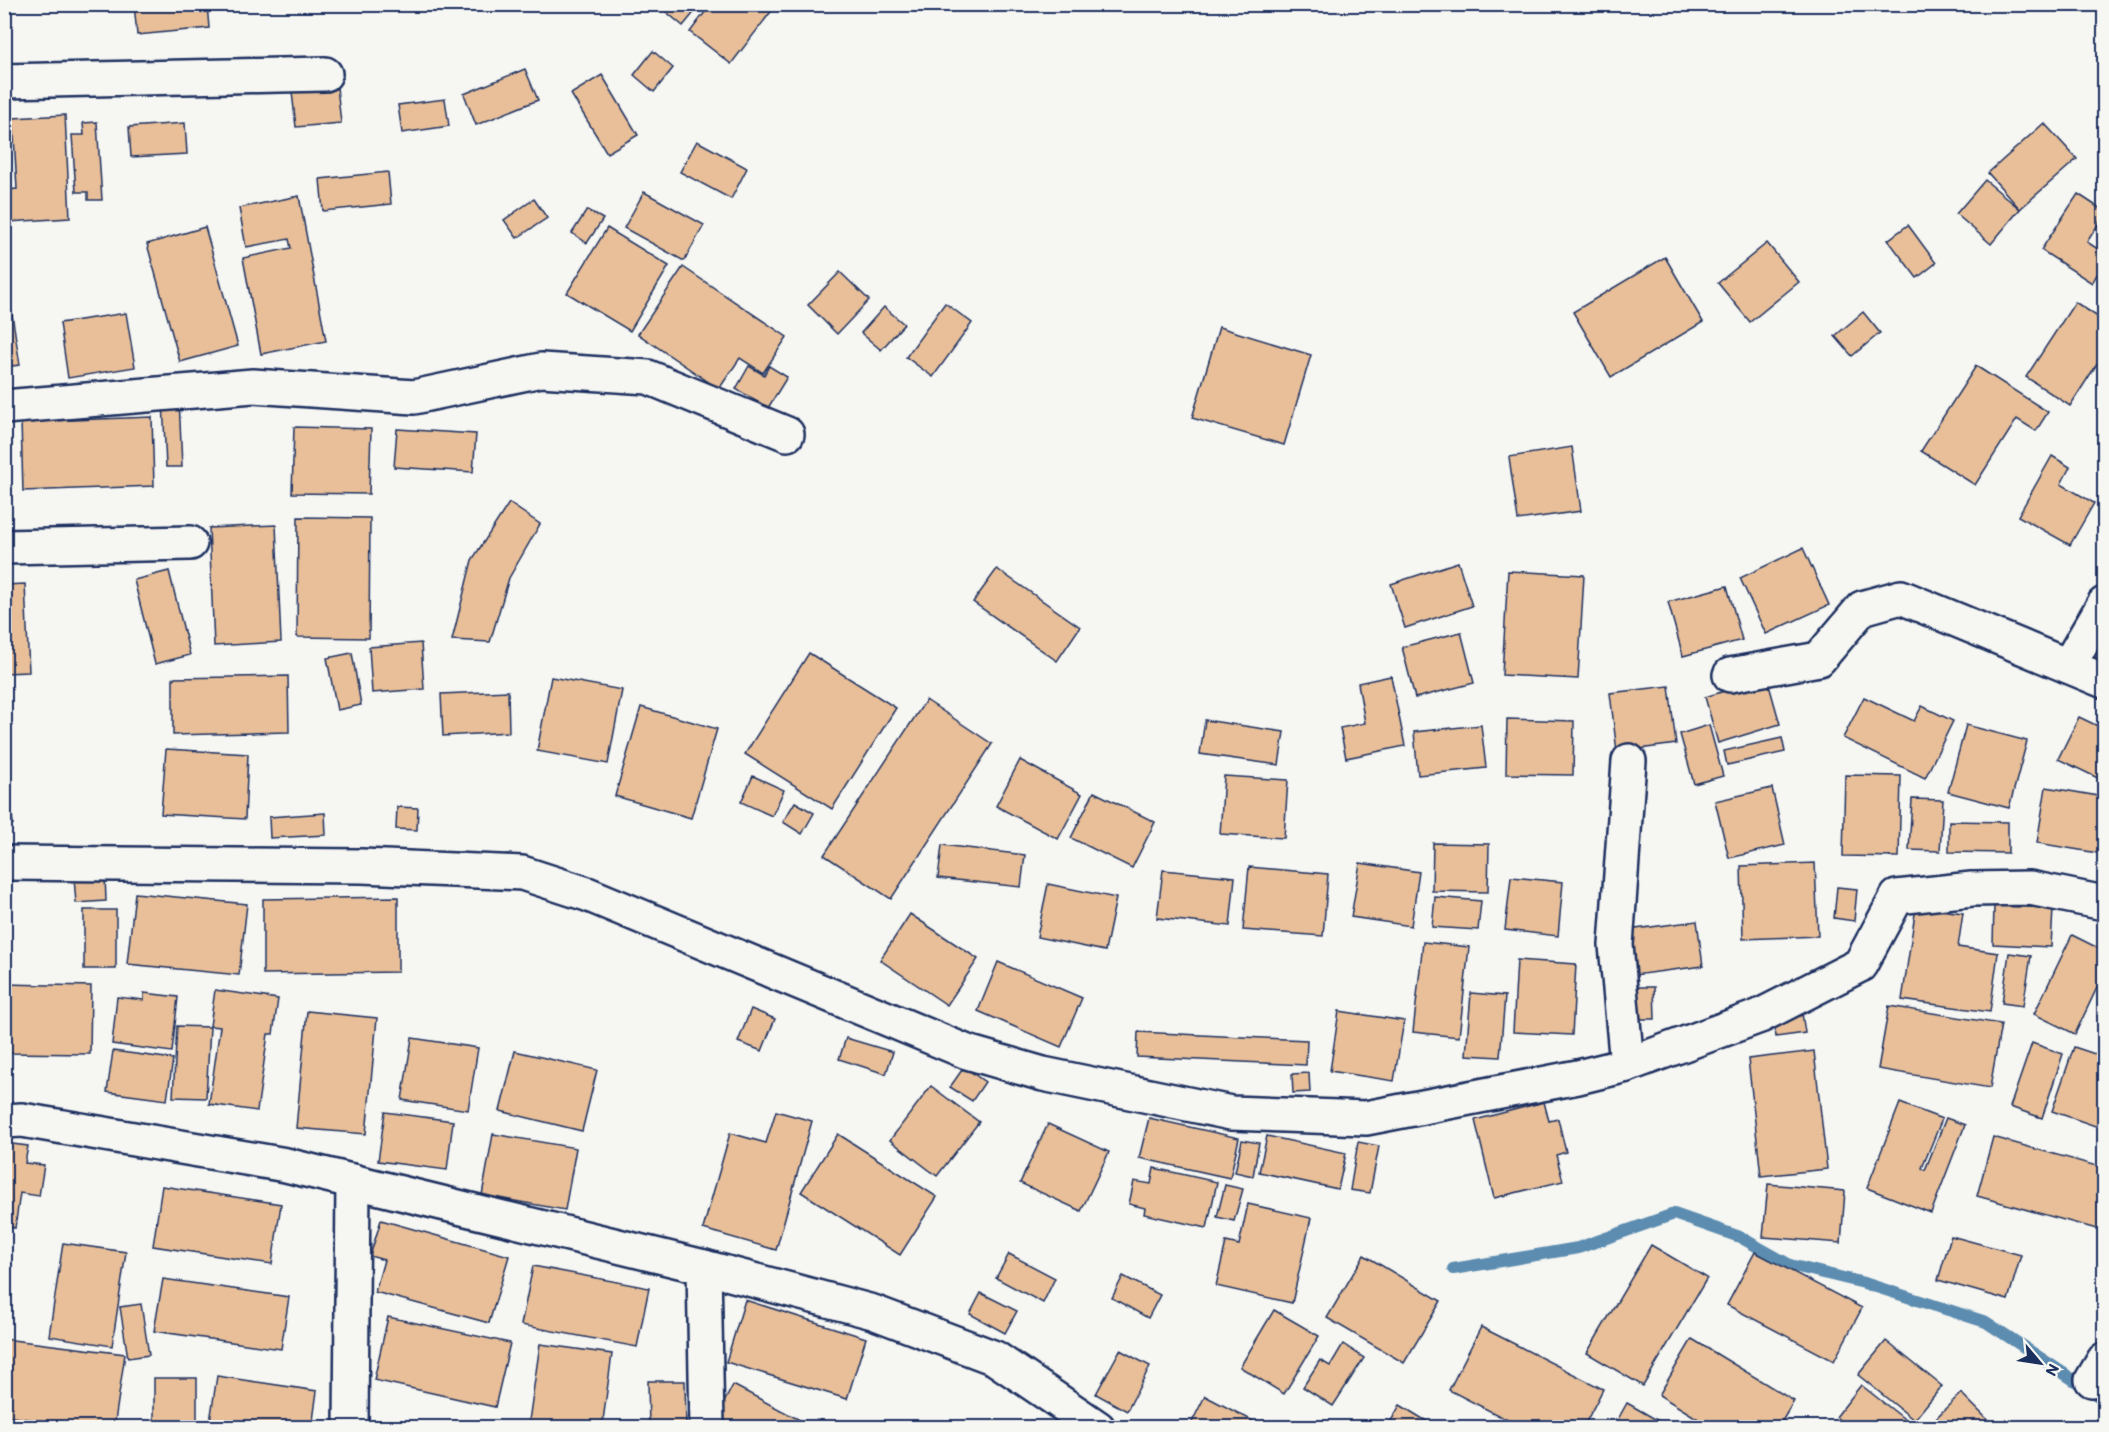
<svg xmlns="http://www.w3.org/2000/svg" width="2109" height="1432" viewBox="0 0 2109 1432" font-family="Itim,sans-serif">
	<style>
		.lines { fill: none; stroke-linecap: round; stroke-linejoin: round }
		.stream { stroke: #5b8cb0; stroke-width: 12 }
		.building { fill: #e8bf98; stroke: #1b2f5e; stroke-width: 1.5 }
		.minor-casing { stroke: #1b2f5e; stroke-width: 38 }
		.minor { stroke: #f6f6f2; stroke-width: 33 }
	</style>
	<rect width="100%" height="100%" fill="#f6f6f2"/>
	<filter id="ink" filterUnits="userSpaceOnUse"><feTurbulence type="fractalNoise" baseFrequency=".0167" numOctaves="2"/><feDisplacementMap in="SourceGraphic" scale="12" xChannelSelector="R" yChannelSelector="G"/><feConvolveMatrix kernelMatrix="1 2 1 2 8 2 1 2 1" color-interpolation-filters="sRGB"/></filter>
	<g filter="url(#ink)">
		<g class="lines">
			<path class="stream" d="M1453,1269l125,-21 96,-34 66,23 50,28 74,18 122,39 118,78"/>
		</g>
		<g class="building">
			<path d="M134,4h73l2,24 -72,7z"/>
			<path d="M668,4h33l-18,22 -19,-16z"/>
			<path d="M711,4h56l6,5 -42,55 -41,-32z"/>
			<path d="M653,51l20,17 -19,24 -20,-17z"/>
			<path d="M525,69l13,31 -62,25 -12,-31z"/>
			<path d="M602,75l36,60 -31,18 -36,-59z"/>
			<path d="M337,87l4,36 -45,4 -4,-35z"/>
			<path d="M445,99l4,27 -47,7 -4,-28z"/>
			<path d="M65,115l5,103 -62,4 -2,-32 11,-1 -4,-71z"/>
			<path d="M97,122l5,78h-14v-8h-12l-4,-57h12l-1,-12z"/>
			<path d="M185,123l2,31 -56,3 -2,-30z"/>
			<path d="M2044,123l33,36 -57,50 -32,-36z"/>
			<path d="M697,141l50,27 -16,31 -51,-27z"/>
			<path d="M388,172l3,32 -68,7 -3,-32z"/>
			<path d="M1985,180l35,29 -29,35 -35,-30z"/>
			<path d="M644,192l60,33 -20,36 -60,-33z"/>
			<path d="M2078,194l26,17v4l-17,27 17,11v10l-12,20 -51,-33z"/>
			<path d="M299,196l27,145 -65,13 -18,-96 48,-10 -2,-9 -43,8 -7,-39z"/>
			<path d="M534,199l13,19 -30,20 -13,-18z"/>
			<path d="M587,210l16,9 -16,24 -15,-10z"/>
			<path d="M1908,225l28,38 -19,15 -29,-38z"/>
			<path d="M205,227l33,119 -58,16 -33,-118z"/>
			<path d="M607,228l62,38 -39,65 -63,-38z"/>
			<path d="M1767,243l32,39 -49,40 -32,-39z"/>
			<path d="M1665,257l38,65 -92,55 -38,-65z"/>
			<path d="M4,263l16,102 -16,2z"/>
			<path d="M683,267l104,70 -24,36 -23,-15 -21,31 -81,-55z"/>
			<path d="M840,272l29,28 -32,34 -29,-29z"/>
			<path d="M2075,302l29,19v32l-34,53 -44,-29z"/>
			<path d="M945,303l27,20 -39,54 -27,-20z"/>
			<path d="M884,307l20,17 -23,26 -20,-17z"/>
			<path d="M1863,312l17,21 -28,23 -17,-20z"/>
			<path d="M126,313l9,54 -67,11 -8,-55z"/>
			<path d="M1219,327l92,28 -27,90 -92,-27z"/>
			<path d="M749,366l15,9 5,-9 18,11 -19,31 -32,-19z"/>
			<path d="M1976,366l72,46 -12,19 -19,-12 -42,66 -54,-34z"/>
			<path d="M179,399l3,68h-16l-3,-67z"/>
			<path d="M152,417l2,69 -131,5 -2,-69z"/>
			<path d="M294,427l77,2 -2,65 -77,-1z"/>
			<path d="M397,429l79,5 -3,38 -79,-5z"/>
			<path d="M1572,447l9,64 -63,9 -9,-63z"/>
			<path d="M2052,456l18,11 -9,17 33,19 -24,42 -52,-29z"/>
			<path d="M509,503l31,21 -31,54 -19,64 -38,-2 20,-80z"/>
			<path d="M298,517l72,1 -1,120 -72,-1z"/>
			<path d="M276,525l5,117 -67,4 -5,-118z"/>
			<path d="M1803,548l26,57 -63,29 -26,-56z"/>
			<path d="M1458,562l14,44 -67,22 -14,-44z"/>
			<path d="M997,569l83,58 -23,34 -84,-59z"/>
			<path d="M169,571l21,84 -35,9 -21,-84z"/>
			<path d="M1508,571l76,4 -6,104 -76,-4z"/>
			<path d="M25,584l4,88 -25,1v-88z"/>
			<path d="M1727,586l15,54 -59,16 -15,-54z"/>
			<path d="M1461,632l13,51 -59,15 -13,-51z"/>
			<path d="M2104,641v24l-10,-7z"/>
			<path d="M421,643l3,46 -52,4 -3,-46z"/>
			<path d="M352,653l9,52 -24,5 -10,-52z"/>
			<path d="M809,653l87,55 -64,101 -87,-55z"/>
			<path d="M288,676l1,56 -116,3v-57z"/>
			<path d="M1391,676l14,70 -59,12 -6,-30 25,-5 -7,-40z"/>
			<path d="M551,677l71,13 -14,74 -71,-13z"/>
			<path d="M1767,678l13,46 -62,19 -13,-46z"/>
			<path d="M1669,686l7,58 -59,8 -7,-59z"/>
			<path d="M508,691l1,41 -66,4 -2,-42z"/>
			<path d="M1864,697l50,24 8,-15 31,15 -28,57 -82,-40z"/>
			<path d="M926,700l66,44 -101,155 -67,-44z"/>
			<path d="M641,707l76,22 -26,89 -76,-22z"/>
			<path d="M2079,717l25,12v52l-46,-22z"/>
			<path d="M1507,719l67,2 -1,54 -67,-1z"/>
			<path d="M1205,720l79,12 -5,33 -79,-11z"/>
			<path d="M1481,725l5,43 -68,7 -4,-43z"/>
			<path d="M1709,725l14,51 -29,8 -14,-50z"/>
			<path d="M1966,725l61,16 -18,67 -61,-16z"/>
			<path d="M1782,738l3,14 -58,13 -3,-14z"/>
			<path d="M4,742l9,82 -9,1z"/>
			<path d="M166,749l82,5 -3,65 -84,-5z"/>
			<path d="M1020,760l62,34 -24,45 -62,-33z"/>
			<path d="M1845,775l56,1 -2,81 -56,-1z"/>
			<path d="M753,776l31,14 -12,26 -31,-14z"/>
			<path d="M1224,776l64,4 -4,58 -64,-4z"/>
			<path d="M2046,787l58,10v57l-67,-11z"/>
			<path d="M1772,788l13,57 -56,13 -14,-57z"/>
			<path d="M1094,792l61,30 -23,46 -61,-30z"/>
			<path d="M1912,799l31,1 -3,51 -31,-1z"/>
			<path d="M795,802l19,11 -12,21 -19,-12z"/>
			<path d="M397,807l21,1 -1,22 -21,-1z"/>
			<path d="M325,813l1,22 -56,3 -1,-21z"/>
			<path d="M1949,821l59,1v31l-59,-1z"/>
			<path d="M1433,843l56,1 -1,48 -56,-1z"/>
			<path d="M942,845l83,10 -4,32 -83,-9z"/>
			<path d="M1360,863l59,9 -8,54 -60,-9z"/>
			<path d="M1815,863l3,73 -75,3 -2,-73z"/>
			<path d="M1249,867l79,7 -5,62 -80,-6z"/>
			<path d="M1163,870l72,7 -5,49 -73,-8z"/>
			<path d="M105,875l1,26 -30,2 -2,-25z"/>
			<path d="M1511,877l52,5 -5,54 -53,-6z"/>
			<path d="M1048,884l68,14 -11,53 -68,-14z"/>
			<path d="M1837,887l20,2 -3,32 -20,-3z"/>
			<path d="M135,893l112,11 -8,71 -112,-11z"/>
			<path d="M398,897v75l-135,2v-75z"/>
			<path d="M1435,897l46,4 -3,29 -46,-3z"/>
			<path d="M1994,906l59,2 -2,39 -58,-3z"/>
			<path d="M1916,907l47,6 -5,34 40,6 -8,59 -88,-12z"/>
			<rect x="84" y="910" width="32" height="59"/>
			<path d="M910,914l68,45 -31,46 -67,-45z"/>
			<path d="M1697,921l6,45 -69,9 -6,-45z"/>
			<path d="M2072,935l32,16v22l-29,61 -41,-20z"/>
			<path d="M1423,942l46,5 -10,90 -46,-5z"/>
			<path d="M2009,953l22,3 -8,50 -21,-3z"/>
			<path d="M1517,960l59,4 -4,71 -59,-3z"/>
			<path d="M998,962l84,36 -21,49 -83,-36z"/>
			<path d="M4,984l87,2 -1,68 -86,-1z"/>
			<path d="M1631,987h23l1,32h-24z"/>
			<path d="M215,990l63,9 -5,35h-5l-11,77 -48,-7 11,-77 -10,-1z"/>
			<path d="M144,993l34,4 -6,55 -60,-8 5,-47 27,3z"/>
			<path d="M1471,993l34,3 -5,61 -34,-2z"/>
			<path d="M1889,1006l112,18 -11,64 -112,-19z"/>
			<path d="M751,1009l24,10 -13,32 -24,-9z"/>
			<path d="M307,1011l70,7 -11,116 -70,-6z"/>
			<path d="M1339,1011l65,10 -10,60 -64,-10z"/>
			<path d="M1802,1013l3,20 -29,4 -3,-21z"/>
			<path d="M177,1026l33,1 -4,71 -33,-1z"/>
			<path d="M1138,1032l169,8 -1,25 -169,-8z"/>
			<path d="M412,1038l66,10 -10,62 -66,-10z"/>
			<path d="M846,1038l47,14 -7,22 -47,-15z"/>
			<path d="M2032,1043l31,11 -21,64 -32,-11z"/>
			<path d="M2074,1047l30,10v72l-52,-18z"/>
			<path d="M113,1051l60,8 -6,41 -60,-8z"/>
			<path d="M515,1051l82,19 -15,61 -82,-20z"/>
			<path d="M1814,1051l13,118 -66,7 -13,-117z"/>
			<path d="M964,1067l21,15 -13,19 -22,-14z"/>
			<path d="M1309,1073l1,19 -17,1 -1,-19z"/>
			<path d="M931,1086l48,36 -42,54 -47,-36z"/>
			<path d="M1544,1102l5,19 9,-2 8,33 -10,3 7,26 -69,17 -19,-78z"/>
			<path d="M1900,1103l42,16 -20,49 3,2 21,-52 19,7 -34,88 -64,-25z"/>
			<path d="M776,1111l36,10 -36,129 -73,-21 27,-96 36,10z"/>
			<path d="M385,1112l68,9 -6,49 -69,-9z"/>
			<path d="M1149,1118l90,20 -9,40 -91,-20z"/>
			<path d="M1048,1124l61,28 -28,59 -61,-28z"/>
			<path d="M493,1134l83,14 -11,62 -83,-15z"/>
			<path d="M838,1134l99,63 -37,58 -99,-63z"/>
			<path d="M1267,1136l79,17 -8,36 -79,-17z"/>
			<path d="M1993,1137l111,31v63l-127,-35z"/>
			<path d="M1242,1140l17,3 -6,33 -18,-4z"/>
			<path d="M1358,1142l21,4 -9,47 -20,-3z"/>
			<path d="M4,1143l24,3 -3,17 19,2 -5,31 -19,-3 -5,35 -11,-2z"/>
			<path d="M1154,1168l63,14 -10,46 -63,-14 1,-6 -16,-4 5,-23 17,3z"/>
			<path d="M1768,1184l77,7 -4,52 -78,-6z"/>
			<path d="M1225,1185l18,4 -9,32 -17,-4z"/>
			<path d="M162,1186l119,18 -9,60 -119,-18z"/>
			<path d="M1248,1204l63,14 -19,85 -76,-17 10,-44 13,3z"/>
			<path d="M381,1220l128,36 -20,67 -114,-31 9,-32 -14,-4z"/>
			<path d="M1951,1236l70,19 -13,45 -70,-20z"/>
			<path d="M63,1243l63,9 -14,94 -63,-10z"/>
			<path d="M1651,1245l56,33 -64,108 -56,-33z"/>
			<path d="M1755,1252l107,56 -28,53 -107,-56z"/>
			<path d="M1009,1254l46,24 -12,25 -47,-25z"/>
			<path d="M1364,1255l77,46 -37,62 -77,-45z"/>
			<path d="M533,1266l116,22 -12,59 -116,-22z"/>
			<path d="M1123,1276l37,19 -12,23 -36,-20z"/>
			<path d="M163,1279l126,18 -8,52 -127,-18z"/>
			<path d="M981,1293l36,18 -12,22 -35,-19z"/>
			<path d="M745,1300l121,38 -19,61 -121,-37z"/>
			<path d="M141,1304l8,51 -21,3 -8,-51z"/>
			<path d="M1274,1310l45,26 -35,58 -44,-27z"/>
			<path d="M388,1317l122,26 -15,64 -121,-27z"/>
			<path d="M1481,1327l122,62 -20,39h-60l-74,-38z"/>
			<path d="M4,1339l121,15 -11,74h-17l-93,-12z"/>
			<path d="M1692,1339l102,62 -16,27h-65l-54,-33z"/>
			<path d="M1886,1341l56,45 -28,34 -56,-45z"/>
			<path d="M540,1344l72,10 -10,74h-74z"/>
			<path d="M1343,1344l21,14 -31,48 -30,-19 17,-27 10,6z"/>
			<path d="M1120,1350l30,16 -23,45 -31,-17z"/>
			<path d="M217,1376l100,15 -5,37h-103z"/>
			<rect x="154" y="1378" width="43" height="50"/>
			<path d="M648,1381h37l1,47h-37z"/>
			<path d="M733,1385l82,43h-104z"/>
			<path d="M1861,1385l51,40 -3,3h-60l-13,-11z"/>
			<path d="M1961,1393l35,35h-66l-2,-2z"/>
			<path d="M1205,1396l54,28 -2,4h-68z"/>
			<path d="M1627,1403l44,25h-58z"/>
			<path d="M1400,1405l38,23h-51z"/>
		</g>
		<g class="lines">
			<defs>
				<g id="minor">
					<path d="M4,81l321,-7"/>
					<path d="M4,407l249,-21 161,11 127,-27 107,7 139,57"/>
					<path d="M4,547l186,-4"/>
					<path d="M2068,666l36,-62"/>
					<path d="M1730,675l89,-16 43,-51 39,-11 203,84"/>
					<path d="M4,863l358,3 160,7 65,21 380,158 76,22 188,39 135,5 212,-41 49,-12 133,-49 100,-51 37,-68 75,-8 58,-1 74,15"/>
					<path d="M1627,1065l-11,-120 13,-184"/>
					<path d="M4,1121l18,-1 264,45 418,102 169,45 122,46 103,70"/>
					<path d="M704,1267l3,161"/>
					<path d="M2092,1380l12,-20"/>
					<path d="M351,1428l2,-247"/>
				</g>
			</defs>
			<use href="#minor" class="minor-casing"/>
			<use href="#minor" class="minor"/>
		</g>
	</g>
	<rect width="2109" height="1432" fill="none" stroke="#f6f6f2" stroke-width="24"/>
	<rect x="12" y="12" width="2085" height="1408" fill="none" stroke="#1b2f5e" stroke-width="2" filter="url(#ink)"/>
	<g transform="translate(2040 1363) rotate(119)" stroke="#f6f6f2" stroke-width="4.5" paint-order="stroke">
	<path d="M0-4.5L10 22L0 15L-10 22Z" fill="#1b2f5e"/>
	<text y="-9" font-size="16" font-weight="bold" text-anchor="middle" fill="#1b2f5e">N</text>
	</g>
</svg>
